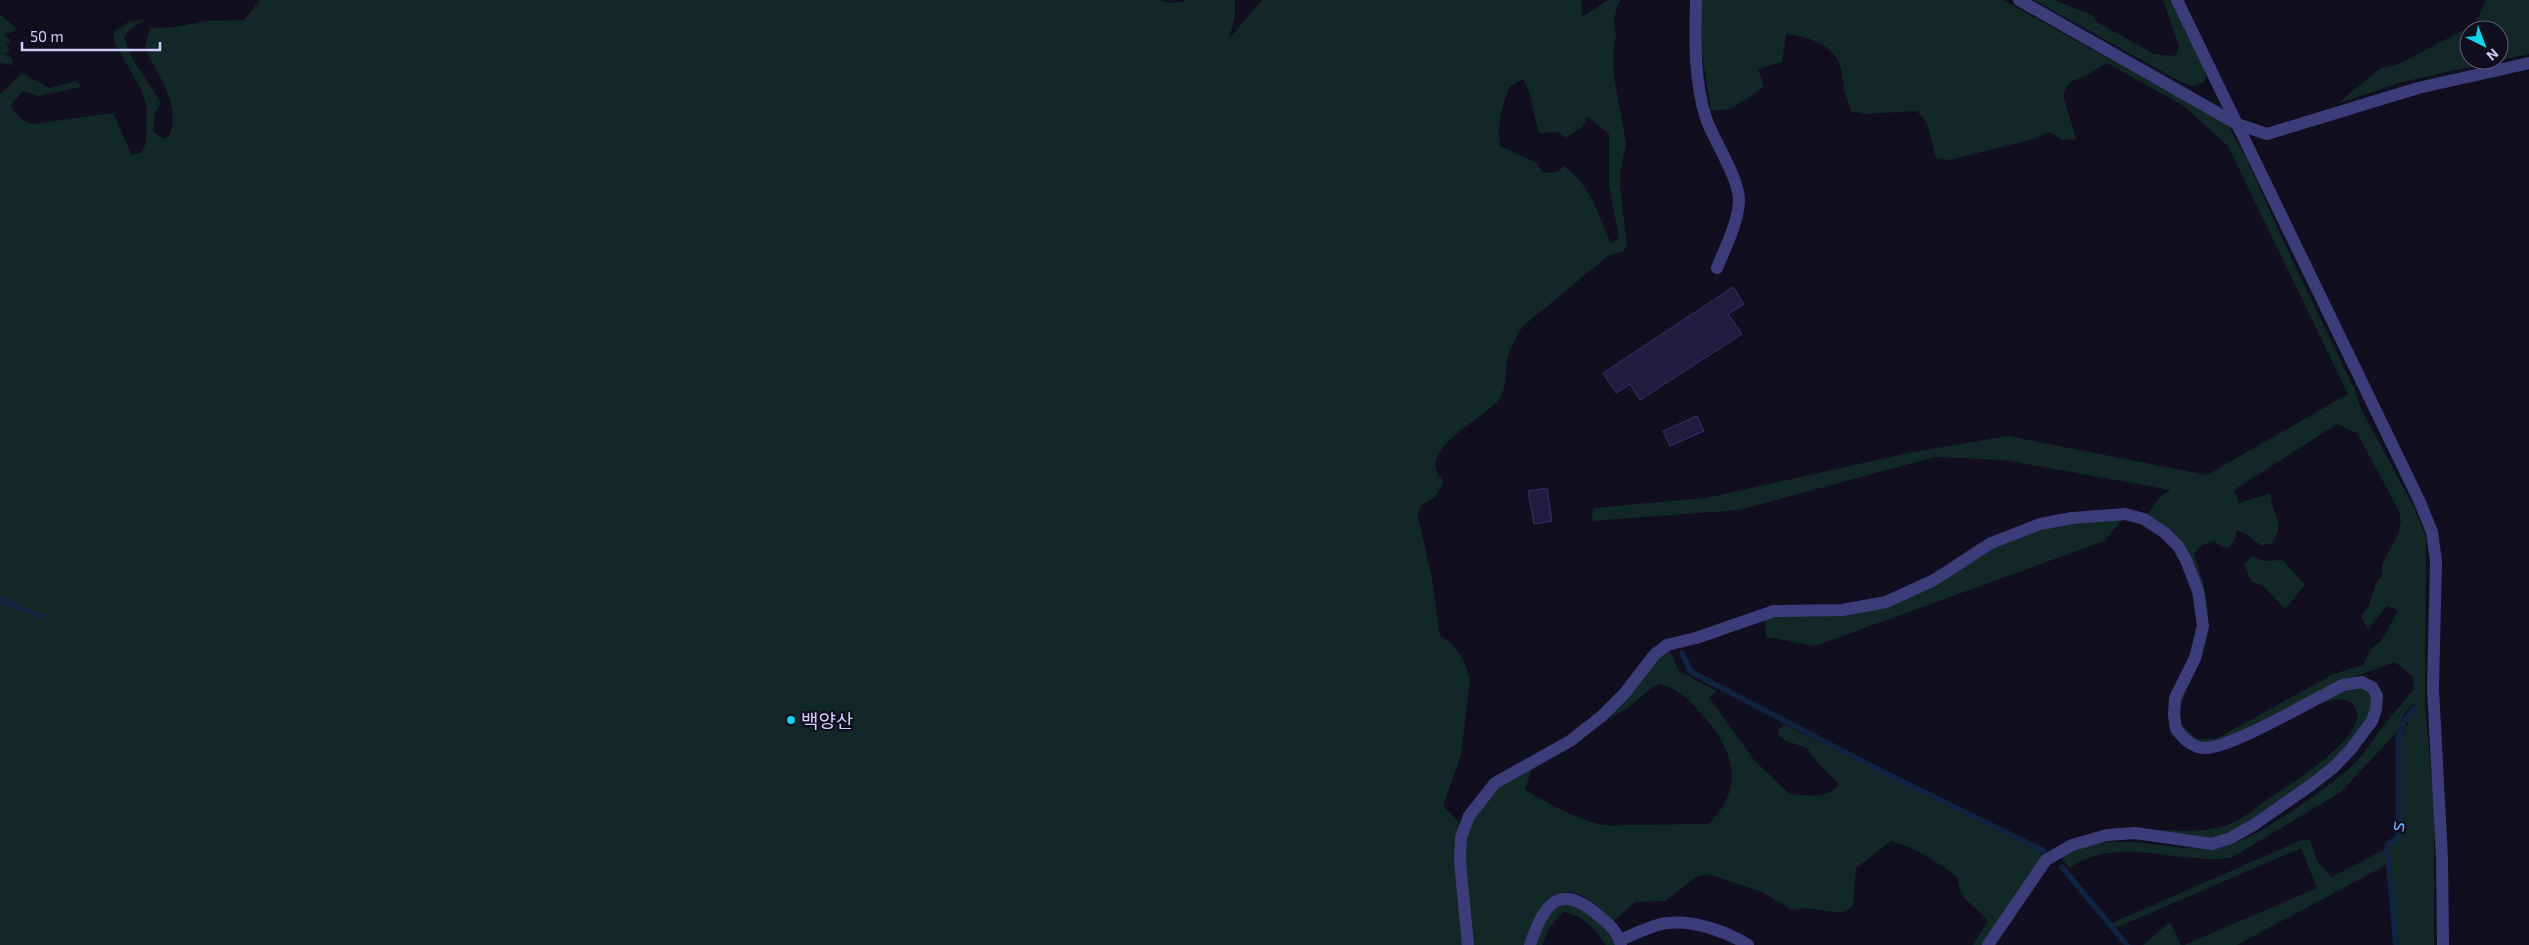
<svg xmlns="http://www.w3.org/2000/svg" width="2529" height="945" viewBox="0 0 2529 945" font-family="'Exo 2','Noto Sans KR',sans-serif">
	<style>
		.green { fill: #112827; fill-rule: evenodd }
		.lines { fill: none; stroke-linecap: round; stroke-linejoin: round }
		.stream { stroke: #102341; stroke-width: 5.5 }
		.building { fill: #221b3f; stroke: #392f69 }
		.minor { stroke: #3d3c7b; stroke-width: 12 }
		.poi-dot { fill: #0fd5e8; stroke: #110e1f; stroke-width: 2 }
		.labels { text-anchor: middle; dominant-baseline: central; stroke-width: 4.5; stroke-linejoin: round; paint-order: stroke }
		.poi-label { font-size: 19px; fill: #d3cffc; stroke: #110e1f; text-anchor: start }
		.water-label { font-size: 20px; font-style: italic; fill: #64b4f5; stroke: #110e1f }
	</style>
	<rect width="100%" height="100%" fill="#110e1f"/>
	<g class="green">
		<path d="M260,0h899l10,3 14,-1 2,-2h50v16l-6,23 33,-39h319l1,17 26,-17h13l-4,6 -3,14 2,14 -3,19 1,24 12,66 -5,26 -1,19 7,57 -3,6 -16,5 -85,70c-6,10 -13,22 -16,34 -2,12 0,27 -7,38 -13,19 -71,45 -64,71 1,5 6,10 8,13l-9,15 -12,7 -6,10 14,59 9,63 12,8 12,17 6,18 -9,76 -18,51 19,19 2,120h-1464v-851l22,-21 27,15 28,-7 4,6 -43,9 -15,-5 -13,15 13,15 10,3 80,-11 19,42 9,-2 5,-10 1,-34 -5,-18 -27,-47 -2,-11 15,-11 18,-3 -17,11 -5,7 8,21 29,45 -6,10 -2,18 10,8 6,-3c14,-31 -13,-62 -24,-89l5,-19 24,-1 32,-6 38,-1zM1523,79l6,13 10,41 19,-1 7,6 16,-10 7,-11 21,17v51l10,53 -8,5c-14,-30 -19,-56 -47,-77l-7,6 -13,1 -9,-11 -35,-16c-3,-21 2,-40 10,-60z"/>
		<path d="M1701,0h302l200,111 25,15 17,30 49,108 61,126 6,19 53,98 12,30 -1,167 9,104v137h-36l-9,-89v-10l11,-8v-99l16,-32 -1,-5 -9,9 -9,21 -56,60 -110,66c-54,7 -112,-24 -162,10l-7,-10c48,-33 104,-5 156,-10 31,-4 111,-60 135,-83 14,-13 22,-30 35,-45 9,-11 18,-20 26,-32l-2,-12 -17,-14 -53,19 -126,62h-19l-18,-15 -1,-29 20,-40 -2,-85 -50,-58 15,-20 10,-6 -167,-30 -69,-3 -196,53 -147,11 1,-13 113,-10 202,-45 100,-17 199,39 141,-81 -120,-248 -44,-40 -77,-43c-15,8 -20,14 -37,19l-7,13 13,44 -13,1 -14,-8 -15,7 -85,21 -13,-2 -9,-35 -10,-12 -53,3 -13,-3c-2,-8 -6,-16 -7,-23 -2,-8 -2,-21 -6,-28 -10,-17 -33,-24 -52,-26l-4,28 -24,7 6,18 -33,22 -20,2 -10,-65zM2337,424l20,9 41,76 3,11 -2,13 -17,31v11l-6,9 -7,21 -8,12 7,12 19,-23 11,4 -16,30 -11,9 -8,16 -30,9 -117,65h-19l-16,-15c-3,-25 11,-42 20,-65 14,-36 5,-70 -7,-105l8,-9 12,-4 8,6 7,1 7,-11v-7l9,3 16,13 11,-3c16,-24 -3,-29 -1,-50l-32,10 -5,-13z"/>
		<path d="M2034,0h20l38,15 5,7 57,32 20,2 3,-3 2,-7 -16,-46h10l32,70 1,7 -2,5 -11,4 -12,-4z"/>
		<path d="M2486,0h43v54l-127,28 -65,22 44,-36 18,-4 76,-40zM2469,30h30v30h-30z"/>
		<path d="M0,14l18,16 -13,4 6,8 -5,2 4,7 -6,3 8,4 1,7 -13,-2z"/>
		<path d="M2124,518l-20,23 -289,105 -49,-9 -1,-19 9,-3 95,-5 124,-63 48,-19z"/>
		<path d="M2253,556l11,5 19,-1 22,25 -20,24 -23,-24 -11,-3 -7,-18z"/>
		<path d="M1669,649l10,22 38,20 -8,6 45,63 36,34c17,1 37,6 49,-10l-22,-22 -10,-14 -23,-8 -6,-6 1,-5 6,-4 255,127 4,5 -62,88h-9l15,-24c-14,-18 -28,-18 -30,-43 -21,-16 -41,-30 -67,-37l-35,27 -3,38 -11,7 -37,-5 -13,2 -30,-18 -54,-18 -10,2 -33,25 -30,1 -21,19c-11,-10 -26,-26 -42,-29 -28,-4 -41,31 -48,53h-52l-8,-83 1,-23 8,-21 25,-32 34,-19 -7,23c25,14 70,41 98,35l85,-1c40,-36 24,-79 -9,-113 -12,-13 -23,-23 -40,-27 -18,10 -34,31 -54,35l41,-49z"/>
		<path d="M2361,686l8,4 4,7 -5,22 -37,45 -102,70 -17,6 -77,-11c32,0 70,7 99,-7 13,-6 26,-17 38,-26 17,-11 102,-63 82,-90 -9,-12 -23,-5 -35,-2l25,-15z"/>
		<path d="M2304,839l6,1 7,21 15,16 53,-28 1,16 -149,80h-53l133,-57 -16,-40 -185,80 -4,-5z"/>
		<path d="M1571,903c20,10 33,23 45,42h-10c-11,-16 -22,-30 -43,-33l-14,16 -7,17h-7c8,-18 13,-40 36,-42z"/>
		<path d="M2170,922l11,23h-38z"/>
	</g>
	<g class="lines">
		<g class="stream">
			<path d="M0,600l43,17"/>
			<path d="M1682,653l9,19 194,101 159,78"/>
			<path d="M2062,867l65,78"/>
			<path d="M2396,945l-9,-100 11,-8v-99l6,-16 10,-14"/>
		</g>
	</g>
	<g class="building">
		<path d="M1733,287l11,17 -16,10 14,20 -102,66 -10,-16 -14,9 -13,-20z"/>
		<path d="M1697,416l7,15 -34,15 -7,-15z"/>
		<path d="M1547,488l5,33 -18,3 -6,-33z"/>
	</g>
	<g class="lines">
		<g class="minor">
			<path d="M1696,0c-1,38 -2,82 10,118 8,24 34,60 33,85 -2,22 -14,45 -22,65"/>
			<path d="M2019,0l218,124 182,376 13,32 4,29 -3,128 9,169 1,87"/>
			<path d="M2177,0l60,124 30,10 151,-46 111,-25"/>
			<path d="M1620,940c15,-6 31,-15 47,-17 26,-3 59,8 81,22"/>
			<path d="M1468,945l-8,-83 1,-24 8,-22 26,-33 75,-42 32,-25 22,-22 31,-40 12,-9 29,-7 78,-27 68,-1 44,-8 48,-22 57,-37 49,-19 32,-6 53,-4 19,5 21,14 13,13 8,14 12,31 5,35 -8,32 -20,40 -1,17 2,14c7,9 15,18 28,19 24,2 112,-50 139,-63l19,-3 10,5 5,9 -1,13 -4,12 -21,28 -17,18 -23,18 -56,39 -24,14 -19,6 -77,-11 -28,2 -35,10 -26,15 -58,85"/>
			<path d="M1530,945c13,-40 29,-64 68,-30 10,8 20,17 23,30"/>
		</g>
	</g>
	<circle class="poi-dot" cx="791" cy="720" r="5"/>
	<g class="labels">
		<g class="poi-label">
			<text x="801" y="720">백양산</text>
		</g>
		<g class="water-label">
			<text transform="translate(2396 826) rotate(-82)">s</text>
		</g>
	</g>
	<g transform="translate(2484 45) rotate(138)"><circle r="24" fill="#110e1f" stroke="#5f5b77"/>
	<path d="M0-4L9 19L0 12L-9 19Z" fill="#0fd5e8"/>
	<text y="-8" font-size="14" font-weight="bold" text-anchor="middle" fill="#d3cffc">N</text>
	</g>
	<path d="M22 42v8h138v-8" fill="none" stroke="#d3cffc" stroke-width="2.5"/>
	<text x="30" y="42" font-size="15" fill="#d3cffc" stroke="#110e1f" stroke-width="4" paint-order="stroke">50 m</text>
</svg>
